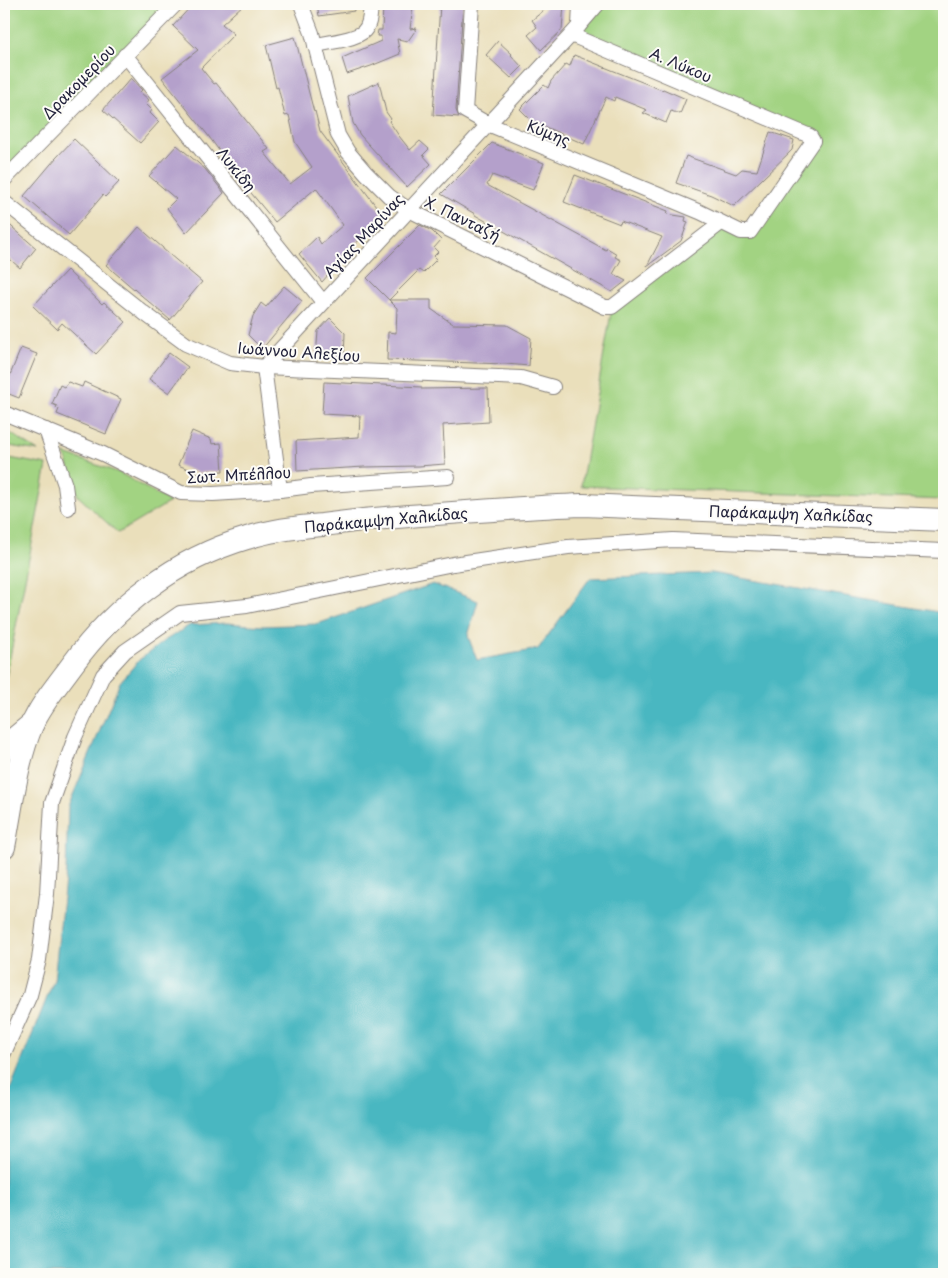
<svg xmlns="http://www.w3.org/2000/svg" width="948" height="1278" viewBox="0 0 948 1278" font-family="'Playpen Sans',sans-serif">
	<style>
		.green { fill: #a2d382; stroke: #627a5e }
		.water { fill: #48b7c1; stroke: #356c7e }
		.building { fill: #b4a0cb }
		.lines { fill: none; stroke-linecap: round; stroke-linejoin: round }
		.street-casing { stroke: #86807b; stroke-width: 16 }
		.primary-casing { stroke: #86807b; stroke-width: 24 }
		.street { stroke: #fff; stroke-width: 14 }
		.primary { stroke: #fff; stroke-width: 22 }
		.labels { text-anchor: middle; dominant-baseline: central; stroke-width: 4; stroke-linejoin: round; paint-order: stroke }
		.street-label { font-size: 15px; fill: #22223b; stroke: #fdfcf7 }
	</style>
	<rect width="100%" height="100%" fill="#fdfcf7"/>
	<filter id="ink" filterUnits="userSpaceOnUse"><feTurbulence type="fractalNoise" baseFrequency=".02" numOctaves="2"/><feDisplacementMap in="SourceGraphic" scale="10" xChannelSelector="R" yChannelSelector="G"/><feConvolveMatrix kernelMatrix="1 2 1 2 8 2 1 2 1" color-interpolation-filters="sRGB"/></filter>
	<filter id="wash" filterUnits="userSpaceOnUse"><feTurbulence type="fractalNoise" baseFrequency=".0096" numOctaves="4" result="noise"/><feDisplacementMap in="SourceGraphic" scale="20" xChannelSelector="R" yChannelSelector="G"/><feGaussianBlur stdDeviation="1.12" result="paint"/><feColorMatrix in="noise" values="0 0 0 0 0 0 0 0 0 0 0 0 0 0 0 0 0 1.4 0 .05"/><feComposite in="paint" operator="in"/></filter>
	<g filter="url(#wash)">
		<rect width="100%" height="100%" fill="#eadfbb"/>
		<g class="green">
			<path d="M4,4h172l-172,176z"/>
			<path d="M598,4h346v496l-363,-14 31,-179 109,-84 20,9 72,-91 -242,-106z"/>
			<path d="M4,429l34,22 -34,-6z"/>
			<path d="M65,454l55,19 50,29 -52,31 -40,-37z"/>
			<path d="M4,457l43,8 -41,213h-2z"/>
		</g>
		<path class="water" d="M712,573l232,40v661h-940v-169l50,-125 12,-109 2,-64 52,-125 19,-22 25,-19 26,-16 37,-2 35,3 55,-2 116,-40 45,17 -10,35 9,24 61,-11 52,-71z"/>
		<g id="blocks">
			<g class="building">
				<path d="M193,4h51l-22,20 12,10 -33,34 13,16 2,-1 53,66 -5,3 26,32 22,-17 -17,-25 -6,-27 -4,1 -7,-29 -2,1 -10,-43 29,-8 14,56 5,19 1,-1 5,20 62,83 -60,68 -23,-28 18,-17 4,7 22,-19 -27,-37 -1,1 -40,33 -33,-40 -35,-48 -45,-56 36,-28 -25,-24z"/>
				<path d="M317,4h36l1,7 -35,5z"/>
				<path d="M440,4h23l-7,106 3,7 -26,-2z"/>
				<path d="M547,4h17l-2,26 -21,20 -13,-15 9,-8 -5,-7 11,-9z"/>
				<path d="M383,5l30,1 -3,23 7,-1 -9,13 -11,-2 3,15 -29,12 -24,8 -5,-16 39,-17v-5h-4l1,-6h4z"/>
				<path d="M498,41l14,13 -1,1 11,12 -11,11 -25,-23z"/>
				<path d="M574,55l88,35 1,-1 23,10 -6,15 -9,-3 -5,12 -23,-10 4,-3 -32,-13 -1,4 -8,-4 -22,47 -52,-23 -12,-12 24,-24 4,3 3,-7 15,-17 4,2z"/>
				<path d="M131,78l11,12 -2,2 9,8 -3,4 6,6 -2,3 9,9 -19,21 -37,-33z"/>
				<path d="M379,82l7,30 5,7 -2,2 10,15 11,14 10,-9 9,8 -6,6 8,9 -24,23 -47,-52 -7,-12 -5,-27z"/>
				<path d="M770,132l24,8 -2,10 -58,56 -23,-11 -35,-12 10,-27 50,18 6,-5 15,2z"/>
				<path d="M74,139l45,43 -14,15 -2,-2 -34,40 -45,-39 32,-38z"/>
				<path d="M492,143l52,20 -11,27 -41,-15 -5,10 119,65 1,-2 10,6 -2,3 6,3 -8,14 13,7 -14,11 -137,-77v-1l-34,-20z"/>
				<path d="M177,145l28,24 19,24 -38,40 -19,-25 9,-9 -27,-23z"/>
				<path d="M575,175l93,36 -1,3 19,3 -1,4 3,1 -7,19 -34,25 15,-29 -41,-16 -1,3 -56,-22z"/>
				<path d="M4,220l32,28 -16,20 -16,-14z"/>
				<path d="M420,225l12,6 9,9 -7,8 4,4 -4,4 3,3 -14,14 -4,-3 -30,30h42v9l22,15 54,1 24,13 -2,28 -23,-2 -119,-4 1,-28 8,1 1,-25 -30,-30z"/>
				<path d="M139,227l24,21v1l39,33 -32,38 -64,-55z"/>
				<path d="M67,270l35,34 2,-2 22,20 -30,32 -34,-31 -5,6 -24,-23z"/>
				<path d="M284,286l18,15 -40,48 -14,-14 5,-19 8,-13 5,4z"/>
				<path d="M330,318l15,15 -1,25 -28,-1 2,-26z"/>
				<path d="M21,348l16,6 -18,44 -15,-6v-2z"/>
				<path d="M169,353l19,14 -19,26 -20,-14z"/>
				<path d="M68,382l14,5 2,-5 37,17 -15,35 -49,-20 2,-5 -3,-1 1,-2 -5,-2 8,-19 4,2z"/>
				<path d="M324,382l97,5v2l67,-1 1,34 -46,3 2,39 -26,2 -55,1 -67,4 -1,-30 63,-4 1,-21 -38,-2z"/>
				<path d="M192,431l19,8 1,5 9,-1 2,28 -25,2 -20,-8z"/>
			</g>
		</g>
	</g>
	<g filter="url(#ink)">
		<use href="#blocks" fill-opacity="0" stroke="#86807b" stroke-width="1"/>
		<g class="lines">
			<defs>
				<g id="street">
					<path d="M301,4l11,29 26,102 10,17 18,21 23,23 20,14 196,97h7l109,-84"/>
					<path d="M472,4l-7,107 23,13 212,88 41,20h9l63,-91 -3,-5 -239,-101"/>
					<path d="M579,26l19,-22"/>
					<path d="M315,45c11,-2 42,-6 49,-14 7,-7 6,-19 7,-27"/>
					<path d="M125,55l198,247"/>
					<path d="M4,180l172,-176"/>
					<path d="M4,202l140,111 42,31 44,19 34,4 257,11 32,9"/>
					<path d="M4,413l99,41 78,39 32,1 67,-4 31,-4 137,-9"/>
					<path d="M46,430l19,55 3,23"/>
					<path d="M280,490l-16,-123 307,-332 8,-9 1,-22"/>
					<path d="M4,1053l26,-58 9,-35 8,-66 5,-91 23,-66 28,-62 22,-24 55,-38 67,-7 206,-42 115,-17 105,-7 271,11"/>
				</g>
				<g id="primary">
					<path d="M4,747l29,-24"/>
					<path d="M4,847c8,-41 12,-83 28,-122 9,-21 27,-42 40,-60 44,-60 104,-106 175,-127 24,-8 50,-11 75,-13 29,-4 58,-7 87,-9 58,-4 116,-9 174,-11l361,15"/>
				</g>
			</defs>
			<use href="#street" class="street-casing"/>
			<use href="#primary" class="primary-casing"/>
			<use href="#street" class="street"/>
			<use href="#primary" class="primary"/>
		</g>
	</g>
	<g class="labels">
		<g class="street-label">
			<text transform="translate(681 64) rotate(23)">Α. Λύκου</text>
			<text transform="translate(78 81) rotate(-46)">Δρακομερίου</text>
			<text transform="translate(549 132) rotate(22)">Κύμης</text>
			<text transform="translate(237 169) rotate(51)">Λυκίδη</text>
			<text transform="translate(463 218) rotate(26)">Χ. Πανταζή</text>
			<text transform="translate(363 235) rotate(-47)">Αγίας Μαρίνας</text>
			<text transform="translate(299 351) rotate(4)">Ιωάννου Αλεξίου</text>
			<text transform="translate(239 474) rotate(-3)">Σωτ. Μπέλλου</text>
			<text transform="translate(791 513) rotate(2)">Παράκαμψη Χαλκίδας</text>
			<text transform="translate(386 519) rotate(-5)">Παράκαμψη Χαλκίδας</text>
		</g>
	</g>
	<rect width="948" height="1278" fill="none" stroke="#fdfcf7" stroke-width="20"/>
</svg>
